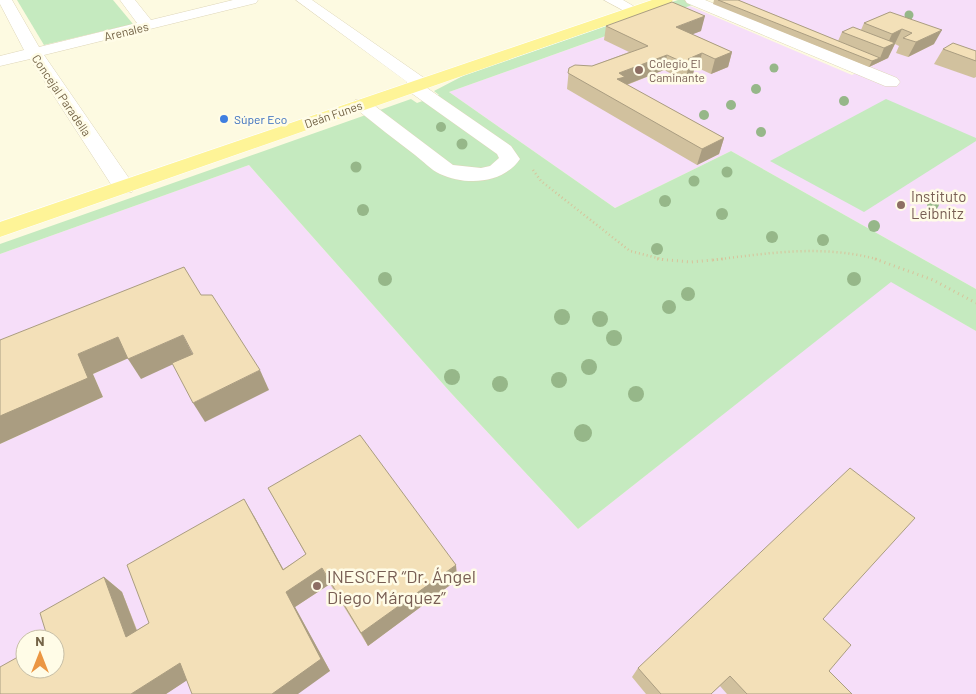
<svg xmlns="http://www.w3.org/2000/svg" width="976" height="694" viewBox="0 0 976 694" font-family="Barlow,sans-serif">
	<style>
		.education { fill: #f6def9; fill-rule: evenodd }
		.green { fill: #c5eabf }
		.lines { fill: none; stroke-linecap: round; stroke-linejoin: round }
		.minor-casing { stroke: #ded6b9; stroke-width: 1 }
		.major-casing { stroke: #fff; stroke-width: 1 }
		.path-far1 { stroke: #d7c39b; stroke-width: 2.5; stroke-dasharray: 1 3; stroke-linecap: butt }
		.path { stroke: #d7c39b; stroke-width: 3; stroke-dasharray: 1 4; stroke-linecap: butt }
		.minor { fill: #fff; fill-rule: evenodd }
		.major { fill: #fef497; fill-rule: evenodd }
		.tree { fill: #96b789 }
		.wall { fill: #d1c19e }
		.shaded-wall { fill: #aa9d81 }
		.building { fill: #f3e0b8; stroke: #aa9d81 }
		.education-dot { fill: #8d6e63; stroke: #fffce7; stroke-width: 2 }
		.shop-dot { fill: #3f7fe0; stroke: #fffce7; stroke-width: 2 }
		.labels { text-anchor: middle; dominant-baseline: central; stroke-width: 5; stroke-linejoin: round; paint-order: stroke }
		.far-street-label { font-size: 12px; fill: #746447; stroke: #fffce7 }
		.far-education-label { font-size: 12px; fill: #785e54; stroke: #fffce7; text-anchor: start }
		.far-shop-label { font-size: 12px; fill: #366cbe; stroke: #fffce7; text-anchor: start }
		.education-label { font-size: 15px; fill: #785e54; stroke: #fffce7; text-anchor: start }
		.near-education-label { font-size: 18px; fill: #785e54; stroke: #fffce7; text-anchor: start }
	</style>
	<rect width="100%" height="100%" fill="#fdfae1"/>
	<g class="education">
		<path d="M724,0h252v289l-245,-138 -116,57 -166,-116 241,-86 162,69 25,-12z"/>
		<path d="M249,165l202,228 127,136 313,-248 85,50v363h-976v-250l103,-47 -10,-23 129,-58 -222,52v-114zM25,639h30v30h-30z"/>
	</g>
	<g class="green">
		<path d="M17,0h96l20,24 -89,21z"/>
		<path d="M678,0h28l-257,92 166,116 116,-57 245,138v42l-85,-49 -313,247 -127,-136 -202,-228 -249,89v-10l411,-145 6,4 22,-8 -5,-4 46,-24z"/>
		<path d="M886,99l90,39v3l-112,71 -94,-51z"/>
	</g>
	<g class="lines">
		<defs>
			<g id="minor">
				<path d="M0,0h12l27,47 98,-24 -17,-23h15l16,20 82,-20h25l-2,3 -212,52 91,132 -3,5 -8,1 -8,-1 -86,-133 -30,7v-10l24,-6 -24,-46z"/>
				<path d="M296,0h16l115,80 3,4 -3,4 84,58 9,13c-17,25 -54,27 -80,15 -9,-4 -17,-13 -25,-19 -20,-15 -40,-31 -60,-47l-3,-4 3,-4h12l86,65 28,3 9,-2 9,-8 -2,-4 -90,-64 -3,-4 3,-4z"/>
				<path d="M604,0h19l19,11 -2,3h-10z"/>
				<path d="M685,0h20l192,78 3,4 -3,4h-12l-198,-83z"/>
			</g>
			<path id="major" d="M652,0h21l-2,3 -671,234v-15z"/>
		</defs>
		<use href="#minor" class="minor-casing"/>
		<use href="#major" class="major-casing"/>
		<g class="path-far1">
			<path d="M533,170l8,11 89,70 35,9"/>
			<path d="M713,260c57,-7 110,-16 167,0"/>
		</g>
		<g class="path">
			<path d="M657,259l34,3 32,-3"/>
			<path d="M875,259l58,21 43,23"/>
		</g>
		<use href="#minor" class="minor"/>
		<use href="#major" class="major"/>
	</g>
	<g class="tree">
		<circle cx="909" cy="15" r="4.5"/>
		<circle cx="774" cy="68" r="4.5"/>
		<circle cx="756" cy="89" r="5"/>
		<circle cx="844" cy="101" r="5"/>
		<circle cx="731" cy="105" r="5"/>
		<circle cx="704" cy="115" r="5"/>
		<circle cx="441" cy="127" r="5"/>
		<circle cx="761" cy="132" r="5"/>
		<circle cx="462" cy="144" r="5.5"/>
		<circle cx="356" cy="167" r="5.5"/>
		<circle cx="727" cy="172" r="5.5"/>
		<circle cx="694" cy="181" r="5.5"/>
		<circle cx="665" cy="201" r="6"/>
		<circle cx="933" cy="204" r="6"/>
		<circle cx="363" cy="210" r="6"/>
		<circle cx="722" cy="214" r="6"/>
		<circle cx="874" cy="226" r="6"/>
		<circle cx="772" cy="237" r="6"/>
		<circle cx="823" cy="240" r="6"/>
		<circle cx="657" cy="249" r="6"/>
		<circle cx="385" cy="279" r="7"/>
		<circle cx="854" cy="279" r="7"/>
		<circle cx="688" cy="294" r="7"/>
		<circle cx="669" cy="307" r="7"/>
		<circle cx="562" cy="317" r="8"/>
		<circle cx="600" cy="319" r="8"/>
		<circle cx="614" cy="338" r="8"/>
		<circle cx="589" cy="367" r="8"/>
		<circle cx="452" cy="377" r="8"/>
		<circle cx="559" cy="380" r="8"/>
		<circle cx="500" cy="384" r="8"/>
		<circle cx="636" cy="394" r="8"/>
		<circle cx="583" cy="433" r="9"/>
	</g>
	<g class="wall">
		<path d="M714,0h24l100,41 4,-9 19,-2 3,-7 26,-11 44,32 -26,13 -12,-4 3,-7 -4,-2 -7,14 -19,9 -156,-63z"/>
		<path d="M606,26l95,5 -9,3 40,18 -4,15 -17,7 -13,-6 -4,2 -2,8 -7,3 -21,-11 -37,15 97,53 -5,16 -22,11 -130,-76 2,-21 23,-2 37,-14 -25,-12z"/>
		<path d="M943,49l33,2v26l-2,1 -40,-14z"/>
		<path d="M268,488l188,77 1,15 -89,66 -38,-62 -35,23 35,64 -143,9 -21,14h-166l25,-25 79,-92 18,15 15,38 12,-7 105,-107 29,53 23,-14z"/>
		<path d="M823,619l6,52 23,23h-125l-7,-8 -9,8h-65l-14,-17 6,-9z"/>
	</g>
	<g class="shaded-wall">
		<path d="M705,16l-4,15 -28,11 3,-15z"/>
		<path d="M902,29l-14,29 -19,9 3,-6 8,-3 4,-10 2,-1 6,-13z"/>
		<path d="M942,30l-8,14 -26,13 8,-15z"/>
		<path d="M732,52l-4,15 -17,7 4,-15z"/>
		<path d="M702,53l-4,15 -4,2 -2,8 -7,3 4,-16 -1,-6z"/>
		<path d="M667,55l-3,15 -41,16 -8,9 4,-22z"/>
		<path d="M724,138l-5,16 -22,11 5,-16z"/>
		<path d="M183,335l10,20 -52,24 -13,-20z"/>
		<path d="M118,337l13,20 -38,17 10,23 -103,47v-28l78,-62z"/>
		<path d="M260,370l9,20 -64,32 -12,-19z"/>
		<path d="M244,499l10,17 38,69 -9,-15z"/>
		<path d="M456,565l1,15 -89,66 -7,-13z"/>
		<path d="M322,568l8,16 -35,23 35,64 -32,23h-26l14,-102z"/>
		<path d="M104,577l18,15 22,58 -18,-13z"/>
		<path d="M180,663l15,12 -29,19h-35z"/>
	</g>
	<g class="building">
		<path d="M718,0h20l142,58 -8,3z"/>
		<path d="M672,2l33,14 -29,11 56,25 -17,7 -13,-6 -14,6 8,4 -7,2 -22,-10 -48,18 6,4 -8,2 107,59 -22,11 -134,-76 1,-5 6,-3 17,1 56,-20 -42,-20z"/>
		<path d="M890,12l52,18 -26,12 -13,-4 9,-5 -10,-4 -10,5 -28,-11z"/>
		<path d="M853,27l42,16 -11,5 -42,-16z"/>
		<path d="M953,43l23,8v10l-33,-12z"/>
		<path d="M184,267l17,28h11l48,75 -67,33 -21,-40 21,-9 -10,-19 -55,24 -10,-22 -40,17 10,24 -88,38v-76z"/>
		<path d="M360,435l96,130 -95,68 -39,-65 -36,24 35,67 -49,35h-80l-12,-31 -49,31h-131v-27l25,-14v16h30v-30h-7l-8,-26 64,-36 22,60 23,-14 -22,-58 117,-66 39,71 23,-16 -38,-66z"/>
		<path d="M850,468l65,50 -92,101 28,26 -22,26 23,23h-105l-17,-18 -19,18h-50l-23,-26z"/>
	</g>
	<g class="education-dot">
		<circle cx="639" cy="70" r="5"/>
		<circle cx="901" cy="205" r="5"/>
		<circle cx="317" cy="586" r="5"/>
	</g>
	<circle class="shop-dot" cx="224" cy="119" r="5"/>
	<g class="labels">
		<g class="far-street-label">
			<text transform="translate(126 31) rotate(-14)">Arenales</text>
			<text transform="translate(62 95) rotate(56)">Concejal Paradella</text>
			<text transform="translate(333 114) rotate(-19)">Deán Funes</text>
		</g>
		<g class="far-education-label">
			<text x="649" y="63">Colegio El<tspan x="649" dy="14">Caminante</tspan></text>
		</g>
		<g class="far-shop-label">
			<text x="234" y="119">Súper Eco</text>
		</g>
		<g class="education-label">
			<text x="911" y="196">Instituto<tspan x="911" dy="17">Leibnitz</tspan></text>
		</g>
		<g class="near-education-label">
			<text x="327" y="576">INESCER “Dr. Ángel<tspan x="327" dy="21">Diego Márquez”</tspan></text>
		</g>
	</g>
	<g transform="translate(40 654)"><circle r="24" fill="#fffce7" stroke="#c7bfa7"/>
	<path d="M0-4L9 19L0 12L-9 19Z" fill="#eb9642"/>
	<text y="-8" font-size="14" font-weight="bold" text-anchor="middle" fill="#746447">N</text>
	</g>
</svg>
